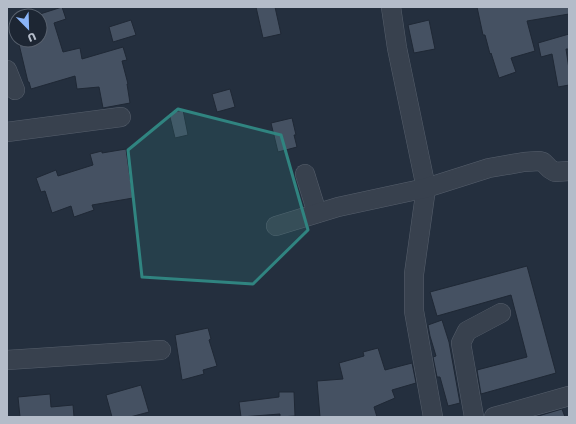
<svg xmlns="http://www.w3.org/2000/svg" width="576" height="424" viewBox="0 0 576 424" font-family="Rubik,sans-serif">
	<style>
		.building { fill: #455162; stroke: #1f2835 }
		.lines { fill: none; stroke-linecap: round; stroke-linejoin: round }
		.minor-casing { stroke: #565f6c; stroke-width: 20 }
		.minor { stroke: #38414e; stroke-width: 19 }
		.marked { fill: #308480; fill-opacity: 0.2; stroke: #308480; stroke-width: 3; stroke-linejoin: round }
	</style>
	<rect width="100%" height="100%" fill="#242f3e"/>
	<g class="building">
		<path d="M62,7l4,12 -12,4 9,29 17,-4 2,11 41,-12 4,13 -5,1 6,23h-1l3,19 -27,5 -4,-21 -22,2 -2,-13 -44,13 -2,-7h-1l-10,-42h22v-26z"/>
		<path d="M256,7h19l6,27 -18,4z"/>
		<path d="M477,7h92v7l-42,7 8,30 -24,7 5,14 -17,6 -8,-25 -1,1 -5,-19h-2z"/>
		<path d="M131,20l5,15 -23,7 -4,-15z"/>
		<path d="M429,20l6,29 -21,4 -6,-28z"/>
		<path d="M569,34v15h-3l3,20v16l-11,2 -6,-33 -11,3 -3,-14z"/>
		<path d="M230,89l5,18 -18,5 -5,-18z"/>
		<path d="M183,110l5,25 -13,3 -6,-25z"/>
		<path d="M292,118l4,17h-2l3,12 -19,5 -7,-29z"/>
		<path d="M126,149l7,49 -41,7 2,5 -20,7 -3,-11 -19,7 -7,-22 -4,1 -5,-14 20,-8 2,6 35,-11 -3,-11 12,-3v2z"/>
		<path d="M527,266l29,107 -75,21 -4,-24 50,-13 -16,-62 -74,21 -7,-24z"/>
		<path d="M442,320l7,22 11,61 -12,3 -8,-29h-3l-4,-20 3,-1 -6,-20 -2,-11z"/>
		<path d="M208,328l3,11 -2,1 8,26 -14,4 1,4 -22,6 -7,-45z"/>
		<path d="M378,348l7,22 27,-7 4,20 -24,7 3,8 -21,9 3,10h-57l-3,-36 26,-2 -4,-16 25,-7 -1,-4z"/>
		<path d="M141,385l8,27 -19,5h-18l-6,-22z"/>
		<path d="M279,392h15l1,24 -15,1v-3l-39,3 -2,-15 40,-5z"/>
		<path d="M50,394l1,13 22,-2 1,12h-54l-2,-20z"/>
		<path d="M562,409l3,8h-30z"/>
	</g>
	<g class="lines">
		<defs>
			<g id="minor">
				<path d="M391,7l6,41 29,140 -12,86v37l19,106"/>
				<path d="M7,70l8,20"/>
				<path d="M7,132l114,-15"/>
				<path d="M305,174l12,39"/>
				<path d="M276,226l62,-19 88,-19 63,-20 35,-6 15,-1 4,1 7,7 5,3 14,-1"/>
				<path d="M7,360l154,-10"/>
				<path d="M474,417l-13,-74 6,-12 34,-18"/>
				<path d="M494,417l75,-21"/>
			</g>
		</defs>
		<use href="#minor" class="minor-casing"/>
		<use href="#minor" class="minor"/>
	</g>
	<path class="marked" d="M178,109l103,26 27,95 -55,54 -111,-7 -14,-127z"/>
	<rect width="576" height="424" fill="none" stroke="#b4bcc9" stroke-width="16"/>
	<g transform="translate(28 28) rotate(157)"><circle r="19" fill="#1d2633" stroke="#59626f"/>
	<path d="M0-3L7 15L0 10L-7 15Z" fill="#8ab4f8"/>
	<text y="-6" font-size="11" font-weight="bold" text-anchor="middle" fill="#b4bcc9">U</text>
	</g>
</svg>
